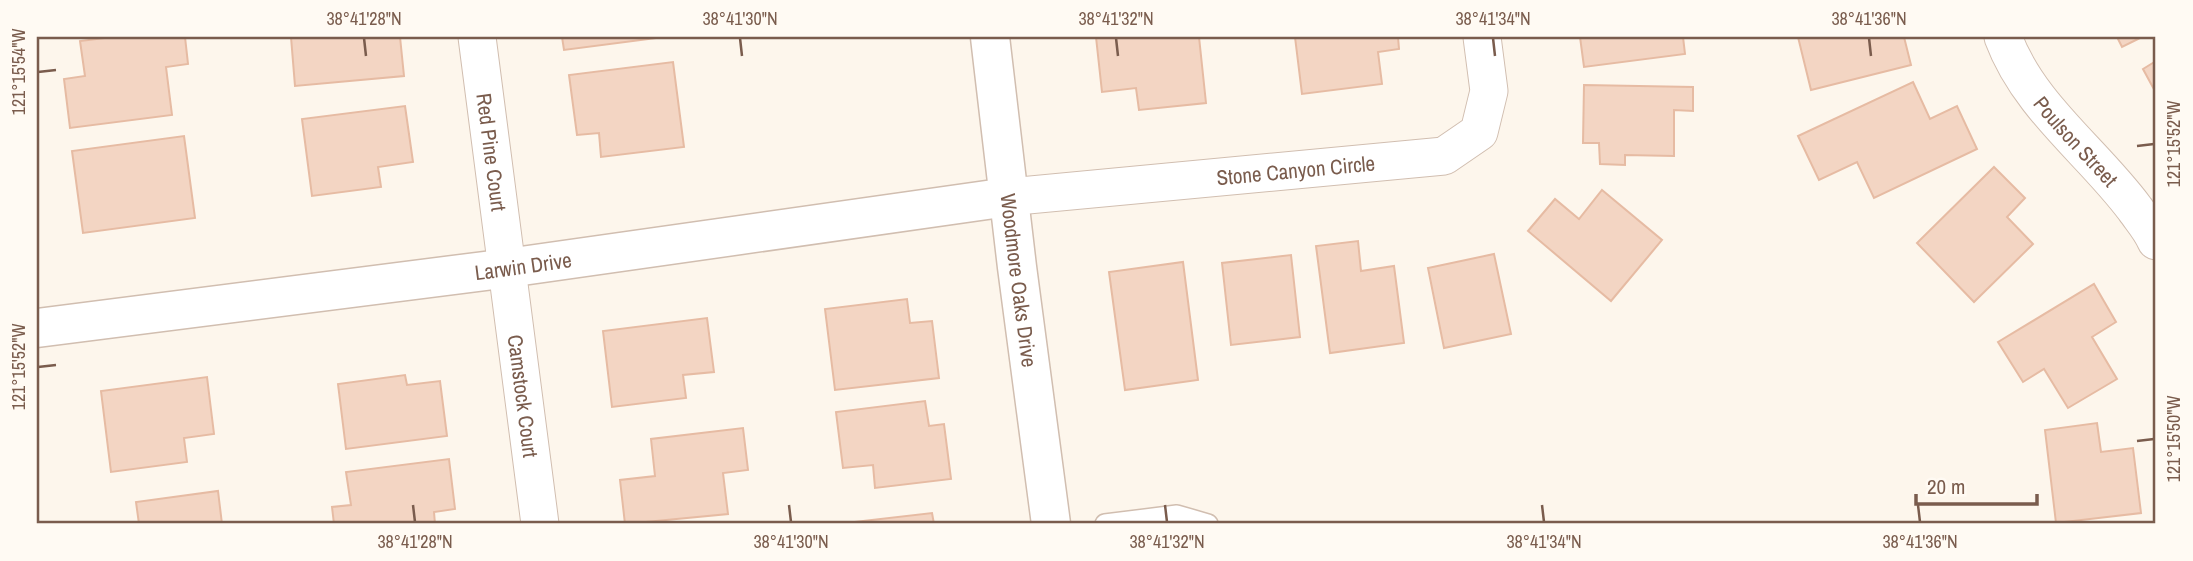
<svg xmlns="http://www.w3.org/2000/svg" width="2193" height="561" viewBox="0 0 2193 561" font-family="'Archivo Narrow',sans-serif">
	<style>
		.building { fill: #f3d5c3; stroke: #e6bba3; stroke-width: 2 }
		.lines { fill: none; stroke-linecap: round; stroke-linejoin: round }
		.service-casing { stroke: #d1beb0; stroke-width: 22 }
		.minor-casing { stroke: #d1beb0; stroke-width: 39 }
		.tertiary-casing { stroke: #d1beb0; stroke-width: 41 }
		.service { stroke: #fff; stroke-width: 19 }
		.minor { stroke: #fff; stroke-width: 37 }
		.tertiary { stroke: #fff; stroke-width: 38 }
		.ticks { fill: none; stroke: #7a5c4d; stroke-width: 2.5 }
		.labels { text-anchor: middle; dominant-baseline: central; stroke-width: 5; stroke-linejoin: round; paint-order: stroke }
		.street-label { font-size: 21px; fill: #7a5c4d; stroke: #fffaf3 }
		.neatline { fill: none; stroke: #7a5c4d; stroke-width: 2.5 }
		.ticks-label { font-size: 18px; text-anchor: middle; fill: #7a5c4d }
	</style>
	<rect width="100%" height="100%" fill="#fdf6ec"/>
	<g class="building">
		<path d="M113,37h72l3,27 -22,3 6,48 -102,13 -6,-49 21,-3 -5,-35z"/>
		<path d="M291,37h109l4,39 -109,10z"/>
		<path d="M562,37h93l1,1 -92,12z"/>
		<path d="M1096,37h103l7,66 -67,7 -3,-22 -34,4z"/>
		<path d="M1295,37h103l1,12 -21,3 4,32 -80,10z"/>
		<path d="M1580,37h103l2,17 -101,13z"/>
		<path d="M1798,37h106l7,28 -100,25z"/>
		<path d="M2117,37h25l-20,10z"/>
		<path d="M2156,61v32l-13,-24z"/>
		<path d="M673,62l11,85 -83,10 -2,-24 -22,2 -8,-60z"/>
		<path d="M1913,82l17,37 27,-13 20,43 -103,49 -17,-36 -38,18 -21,-44z"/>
		<path d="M1584,85l109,2v24l-19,-1v46l-49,-1v10l-25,-1 -1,-21h-16z"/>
		<path d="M405,106l8,56 -35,5 3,20 -69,9 -10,-77z"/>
		<path d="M184,136l11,82 -112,15 -11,-82z"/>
		<path d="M1994,167l31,31 -18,19 26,27 -59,58 -57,-59z"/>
		<path d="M1602,190l60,50 -51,61 -83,-70 27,-32 24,20z"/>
		<path d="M1358,241l3,30 33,-5 10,77 -74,10 -14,-107z"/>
		<path d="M1494,254l17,80 -67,14 -16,-80z"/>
		<path d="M1291,255l9,82 -69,8 -9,-82z"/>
		<path d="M1183,262l15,118 -73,10 -16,-118z"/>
		<path d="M2094,284l22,38 -24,15 25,42 -49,29 -24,-39 -21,13 -25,-40z"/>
		<path d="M907,299l3,24 22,-2 7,57 -104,12 -10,-81z"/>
		<path d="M707,318l7,54 -31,3 3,23 -74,9 -9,-76z"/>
		<path d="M405,375l2,10 33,-4 7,55 -101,13 -8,-65z"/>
		<path d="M207,377l7,57 -30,4 3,24 -76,10 -10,-81z"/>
		<path d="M925,401l4,25 15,-2 7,55 -76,9 -2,-23 -30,3 -7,-56z"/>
		<path d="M2097,423l4,29 32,-4 8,65 -85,10 -11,-93z"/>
		<path d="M743,428l5,42 -25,3 5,41 -103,10 -5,-44 35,-4 -4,-37z"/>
		<path d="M449,459l6,50 -21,3 1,12h-101l-2,-17 19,-2 -5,-33z"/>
		<path d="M218,491l4,33h-83l-3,-22z"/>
		<path d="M932,513l2,11h-97z"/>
	</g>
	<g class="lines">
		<defs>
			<path id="service" d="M1105,524l72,-9 31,9"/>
			<g id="minor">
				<path id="s1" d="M477,37l63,487"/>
				<path id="s2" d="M2003,37c26,70 89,114 132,172 7,10 16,20 21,32"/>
				<path id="s3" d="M1008,197l436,-41 35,-24 10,-41 -7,-54"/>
			</g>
			<g id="tertiary">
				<path id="s4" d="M990,37l27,230 34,257"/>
				<path id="s5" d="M37,328l471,-60 500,-71"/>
			</g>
		</defs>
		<use href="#service" class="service-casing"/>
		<use href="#minor" class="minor-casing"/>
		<use href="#tertiary" class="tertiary-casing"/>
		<use href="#service" class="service"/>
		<use href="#minor" class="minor"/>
		<use href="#tertiary" class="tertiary"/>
	</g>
	<path class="ticks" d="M364,38l2,18M740,38l2,18M1116,38l2,18M1493,38l2,18M1869,38l2,18M38,72l18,-2M2137,146l17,-2M38,367l18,-2M2137,441l17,-2M413,505l2,17M789,505l2,17M1165,505l2,17M1542,505l2,17M1918,505l2,17"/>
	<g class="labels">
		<g class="street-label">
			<text stroke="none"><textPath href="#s2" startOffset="128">Poulson Street</textPath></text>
			<text stroke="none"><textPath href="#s1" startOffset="116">Red Pine Court</textPath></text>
			<text stroke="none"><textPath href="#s3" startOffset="289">Stone Canyon Circle</textPath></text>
			<text stroke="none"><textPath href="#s5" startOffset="490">Larwin Drive</textPath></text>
			<text stroke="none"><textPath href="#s4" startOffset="245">Woodmore Oaks Drive</textPath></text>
			<text stroke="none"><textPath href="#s1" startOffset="362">Camstock Court</textPath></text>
		</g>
	</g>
	<rect width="2193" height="561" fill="none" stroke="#fffaf3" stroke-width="77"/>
	<path d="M1916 494v10h121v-10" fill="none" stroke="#7a5c4d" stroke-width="3.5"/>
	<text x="1927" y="494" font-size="21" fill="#7a5c4d" stroke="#fffaf3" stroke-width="5" paint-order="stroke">20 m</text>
	<rect x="38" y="38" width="2116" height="484" class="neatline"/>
	<g class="ticks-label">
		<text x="364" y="25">38°41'28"N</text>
		<text x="740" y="25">38°41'30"N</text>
		<text x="1116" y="25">38°41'32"N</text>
		<text x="1493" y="25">38°41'34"N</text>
		<text x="1869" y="25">38°41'36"N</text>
		<text transform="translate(19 72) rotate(-90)" y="6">121°15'54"W</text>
		<text transform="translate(2174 144) rotate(-90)" y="6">121°15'52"W</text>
		<text transform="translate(19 367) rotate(-90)" y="6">121°15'52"W</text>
		<text transform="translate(2174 439) rotate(-90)" y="6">121°15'50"W</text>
		<text x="415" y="548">38°41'28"N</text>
		<text x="791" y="548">38°41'30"N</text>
		<text x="1167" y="548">38°41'32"N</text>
		<text x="1544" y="548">38°41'34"N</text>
		<text x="1920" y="548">38°41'36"N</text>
	</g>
</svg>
